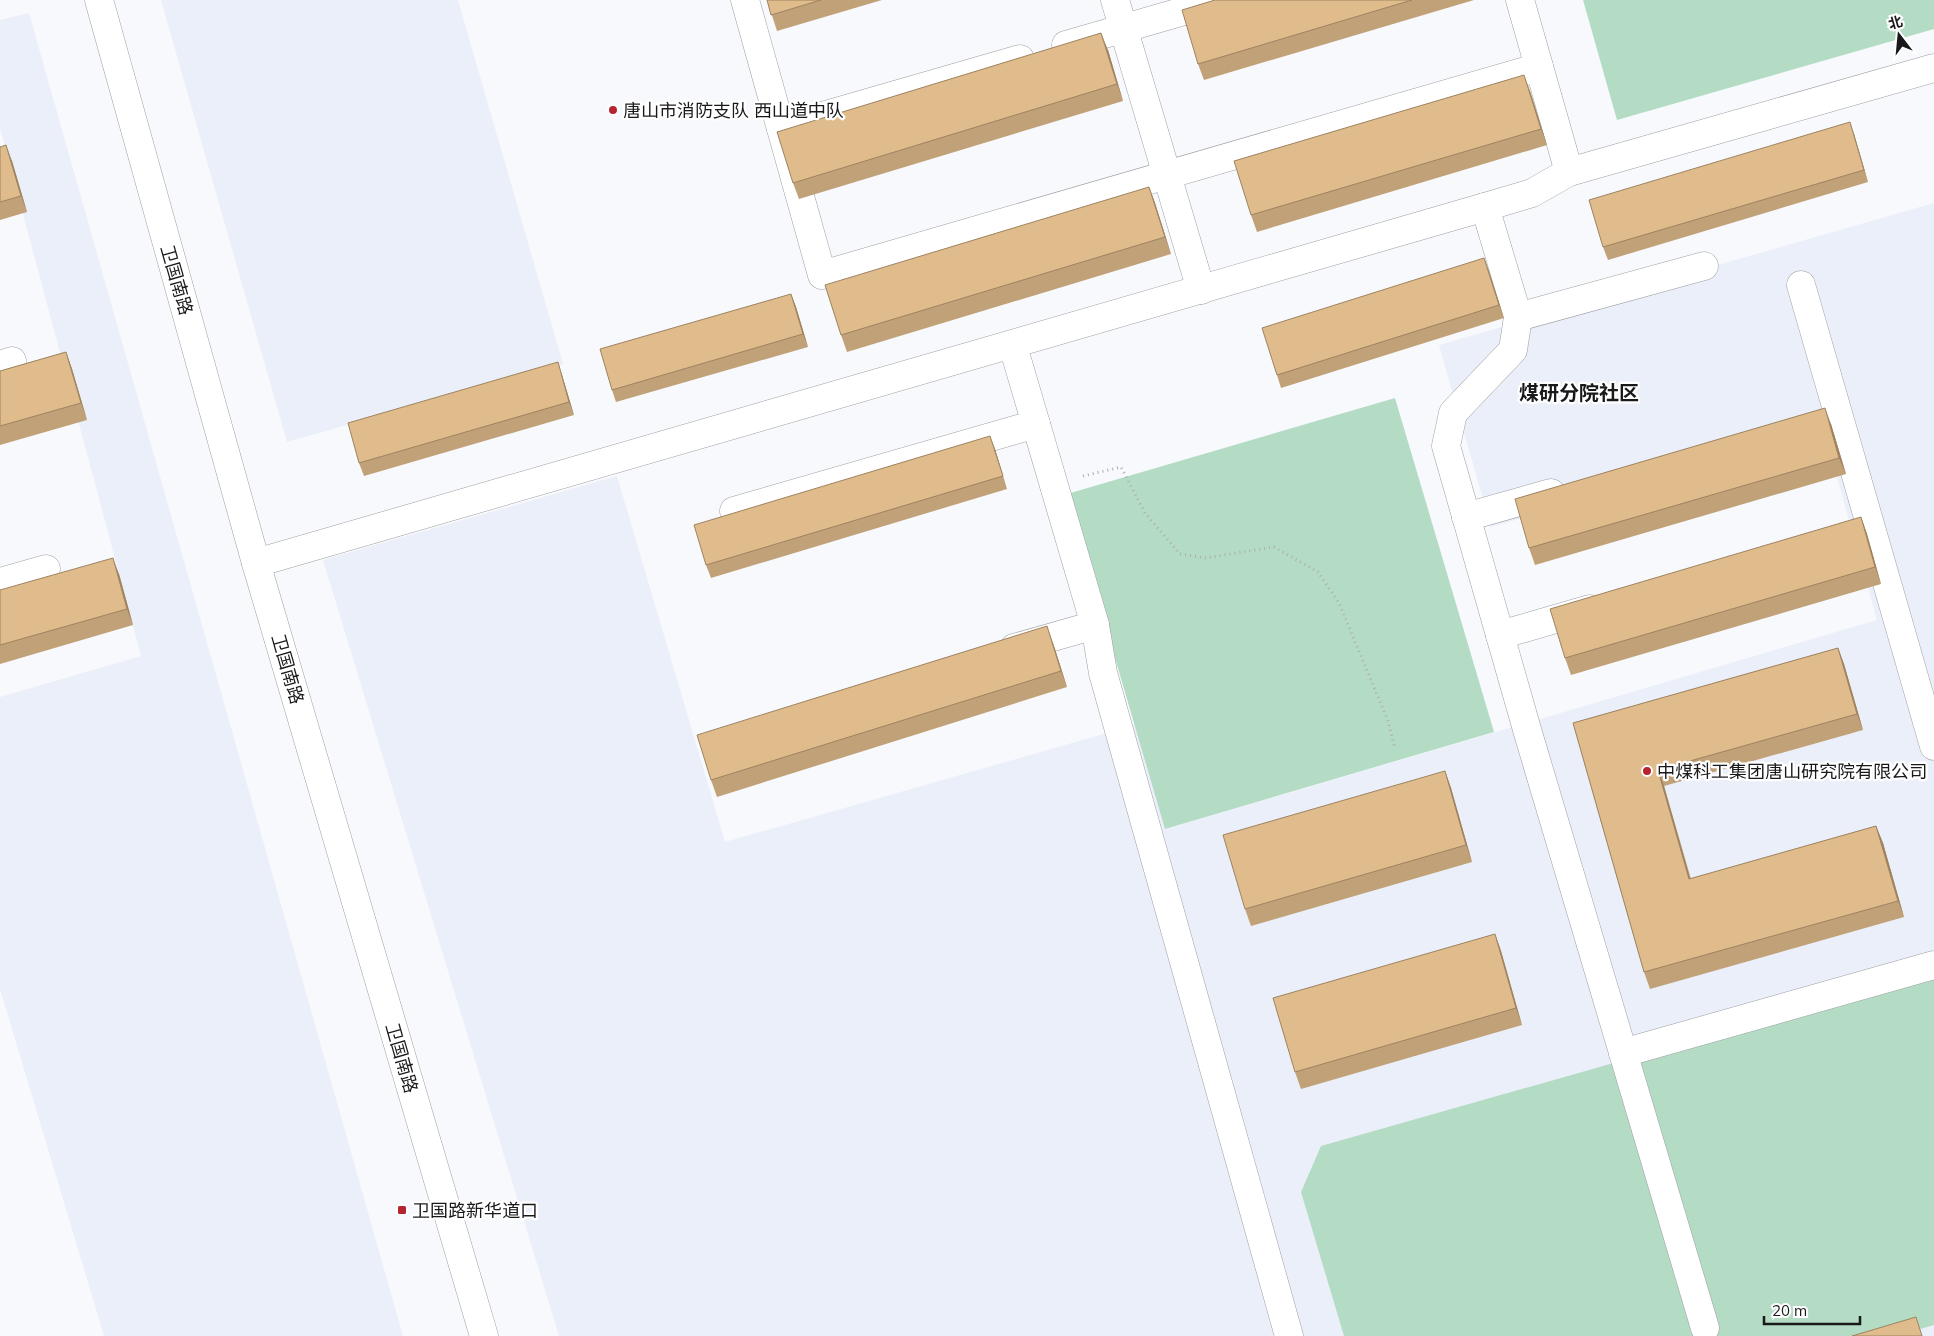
<svg xmlns="http://www.w3.org/2000/svg" width="1934" height="1336" viewBox="0 0 1934 1336" font-family="Mulish,'Noto Sans SC',sans-serif">
	<style>
		.built { fill: #ebeff9 }
		.green { fill: #b4dcc4 }
		.lines { fill: none; stroke-linecap: round; stroke-linejoin: round }
		.minor-casing { stroke: #9e9fa2; stroke-width: 29 }
		.major-casing { stroke: #9e9fa2; stroke-width: 29 }
		.path { stroke: #adaeb0; stroke-width: 3; stroke-dasharray: 1 4; stroke-linecap: butt }
		.minor { stroke: #fff; stroke-width: 28 }
		.major { stroke: #fff; stroke-width: 28 }
		.wall { fill: #c1a178 }
		.shaded-wall { fill: #9d8361 }
		.building { fill: #e0bb8b; stroke: #9d8361 }
		.poi-dot { fill: #b5242f; stroke: #fff; stroke-width: 2 }
		.labels { text-anchor: middle; dominant-baseline: central; stroke-width: 4.5; stroke-linejoin: round; paint-order: stroke }
		.poi-label { font-size: 18px; fill: #19191b; stroke: #fff; text-anchor: start }
		.street-label { font-size: 18px; fill: #19191b; stroke: #fff }
		.quarter-label { font-size: 20px; font-weight: bold; fill: #19191b; stroke: #fff }
	</style>
	<rect width="100%" height="100%" fill="#f8f9fc"/>
	<g class="built">
		<path d="M161,0h297l105,364 -276,78z"/>
		<path d="M29,13l374,1323h-299l-104,-347v-292l141,-41 -141,-528v-108z"/>
		<path d="M1934,203v1133h-1375l-236,-776 294,-84 108,366 410,-117 31,104 711,-209 -53,-189 -333,96 -52,-182z"/>
	</g>
	<g class="green">
		<path d="M1583,0h351v29l-317,91z"/>
		<path d="M1395,398l99,334 -329,97 -98,-335z"/>
		<path d="M1934,972v353l-38,11h-552l-43,-144 20,-46z"/>
	</g>
	<g class="lines">
		<defs>
			<g id="minor">
				<path d="M745,0l77,275 717,-208"/>
				<path d="M1115,0l86,290"/>
				<path d="M1520,0l49,172 365,-104"/>
				<path d="M1066,45l156,-45"/>
				<path d="M781,128l239,-69"/>
				<path d="M1485,207l33,110 -5,33 -60,63 -7,33 82,287 177,595"/>
				<path d="M1801,285l133,461"/>
				<path d="M1518,317l186,-51"/>
				<path d="M1013,346l82,279 8,48 186,663"/>
				<path d="M0,365l12,-4"/>
				<path d="M734,511l302,-87"/>
				<path d="M1466,517l85,-24"/>
				<path d="M256,563l1229,-356 47,-14 37,-21"/>
				<path d="M0,582l46,-13"/>
				<path d="M1500,635l90,-26"/>
				<path d="M1014,648l81,-23"/>
				<path d="M1623,1053l311,-88"/>
			</g>
			<path id="major" d="M99,0l157,563 228,773"/>
		</defs>
		<use href="#minor" class="minor-casing"/>
		<use href="#major" class="major-casing"/>
		<path class="path" d="M1083,476l38,-9 24,46 35,41 26,4 68,-11 44,25 21,31 49,118 7,28"/>
		<use href="#minor" class="minor"/>
		<use href="#major" class="major"/>
	</g>
	<g class="wall">
		<path d="M767,0h115l-105,31z"/>
		<path d="M1215,0h259l-270,80 -6,-16z"/>
		<path d="M1108,50l15,51 -324,98 -6,-16z"/>
		<path d="M1530,91l17,54 -290,87 -6,-17z"/>
		<path d="M1854,134l14,48 -260,78 -5,-13z"/>
		<path d="M0,147l12,14 15,51 -27,8z"/>
		<path d="M1149,187l6,16 16,51 -324,98 -6,-17z"/>
		<path d="M1484,258l20,60 -223,70 -4,-13z"/>
		<path d="M791,294l5,13 12,40 -192,55 -4,-12z"/>
		<path d="M66,352l6,17 15,51 -87,25v-74z"/>
		<path d="M562,375l12,40 -210,61 -5,-13z"/>
		<path d="M1831,424l15,50 -311,91 -6,-17z"/>
		<path d="M995,449l12,40 -296,89 -5,-13z"/>
		<path d="M1861,517l6,17 14,50 -310,91 -6,-17z"/>
		<path d="M119,574l14,51 -133,39v-74z"/>
		<path d="M1053,643l14,44 -350,110 -6,-17z"/>
		<path d="M1838,648l6,16 19,66 -199,56 27,93 185,-53 7,17 21,74 -254,72 -6,-17 -71,-249z"/>
		<path d="M1445,771l6,17 21,74 -221,64 -6,-17z"/>
		<path d="M1495,934l6,17 21,74 -221,64 -6,-17z"/>
	</g>
	<g class="shaded-wall">
		<path d="M1101,33l7,17 15,51 -6,-17z"/>
		<path d="M1524,75l6,16 17,54 -6,-16z"/>
		<path d="M1850,122l4,12 14,48 -4,-12z"/>
		<path d="M6,145l6,16 15,51 -6,-16z"/>
		<path d="M1149,187l6,16 16,51 -6,-17z"/>
		<path d="M1484,258l5,13 15,47 -5,-13z"/>
		<path d="M791,294l5,13 12,40 -5,-13z"/>
		<path d="M66,352l6,17 15,51 -6,-17z"/>
		<path d="M558,362l4,13 12,40 -5,-13z"/>
		<path d="M1825,408l6,16 15,50 -7,-16z"/>
		<path d="M990,436l5,13 12,40 -4,-13z"/>
		<path d="M1861,517l6,17 14,50 -6,-17z"/>
		<path d="M113,558l6,16 14,51 -6,-16z"/>
		<path d="M1047,626l6,17 14,44 -6,-16z"/>
		<path d="M1838,648l6,16 19,66 -6,-16z"/>
		<path d="M1658,770l6,16 31,110 -6,-17z"/>
		<path d="M1445,771l6,17 21,74 -6,-17z"/>
		<path d="M1876,826l7,17 21,74 -6,-16z"/>
		<path d="M1495,934l6,17 21,74 -6,-17z"/>
	</g>
	<g class="building">
		<path d="M767,0h54l-50,15z"/>
		<path d="M1215,0h197l-214,64 -16,-54z"/>
		<path d="M1101,33l16,51 -324,99 -16,-51z"/>
		<path d="M1524,75l17,54 -290,86 -17,-54z"/>
		<path d="M1850,122l14,48 -261,77 -14,-47z"/>
		<path d="M6,145l15,51 -21,6v-55z"/>
		<path d="M1149,187l16,50 -324,98 -16,-50z"/>
		<path d="M1484,258l15,47 -222,70 -15,-47z"/>
		<path d="M791,294l12,40 -191,56 -12,-41z"/>
		<path d="M66,352l15,51 -81,23v-55z"/>
		<path d="M558,362l11,40 -210,61 -11,-40z"/>
		<path d="M1825,408l14,50 -310,90 -14,-49z"/>
		<path d="M990,436l13,40 -297,89 -12,-40z"/>
		<path d="M1861,517l14,50 -310,91 -15,-49z"/>
		<path d="M113,558l14,51 -127,36v-55z"/>
		<path d="M1047,626l14,45 -350,109 -14,-45z"/>
		<path d="M1838,648l19,66 -199,56 31,109 187,-53 22,75 -254,71 -71,-249z"/>
		<path d="M1445,771l21,74 -221,64 -22,-74z"/>
		<path d="M1495,934l21,74 -221,64 -22,-74z"/>
		<path d="M1916,1317l6,19h-70z"/>
	</g>
	<g class="poi-dot">
		<circle cx="613" cy="110" r="5"/>
		<circle cx="1647" cy="771" r="5"/>
		<rect x="397" y="1205" width="10" height="10" rx="2.5"/>
	</g>
	<g class="labels">
		<g class="poi-label">
			<text x="623" y="110">唐山市消防支队 西山道中队</text>
			<text x="1657" y="771">中煤科工集团唐山研究院有限公司</text>
			<text x="412" y="1210">卫国路新华道口</text>
		</g>
		<g class="street-label">
			<text transform="translate(177 280) rotate(74)">卫国南路</text>
			<text transform="translate(288 669) rotate(74)">卫国南路</text>
			<text transform="translate(402 1058) rotate(74)">卫国南路</text>
		</g>
		<g class="quarter-label">
			<text x="1579" y="392">煤研分院社区</text>
		</g>
	</g>
	<g transform="translate(1899 35) rotate(344)" stroke="#ffffff" stroke-width="4" paint-order="stroke">
	<path d="M0-4L9 19L0 12L-9 19Z" fill="#19191b"/>
	<text y="-8" font-size="14" font-weight="bold" text-anchor="middle" fill="#19191b">北</text>
	</g>
	<path d="M1764 1316v8h96v-8" fill="none" stroke="#19191b" stroke-width="2.5"/>
	<text x="1772" y="1316" font-size="15" fill="#19191b" stroke="#ffffff" stroke-width="4" paint-order="stroke">20 m</text>
</svg>
